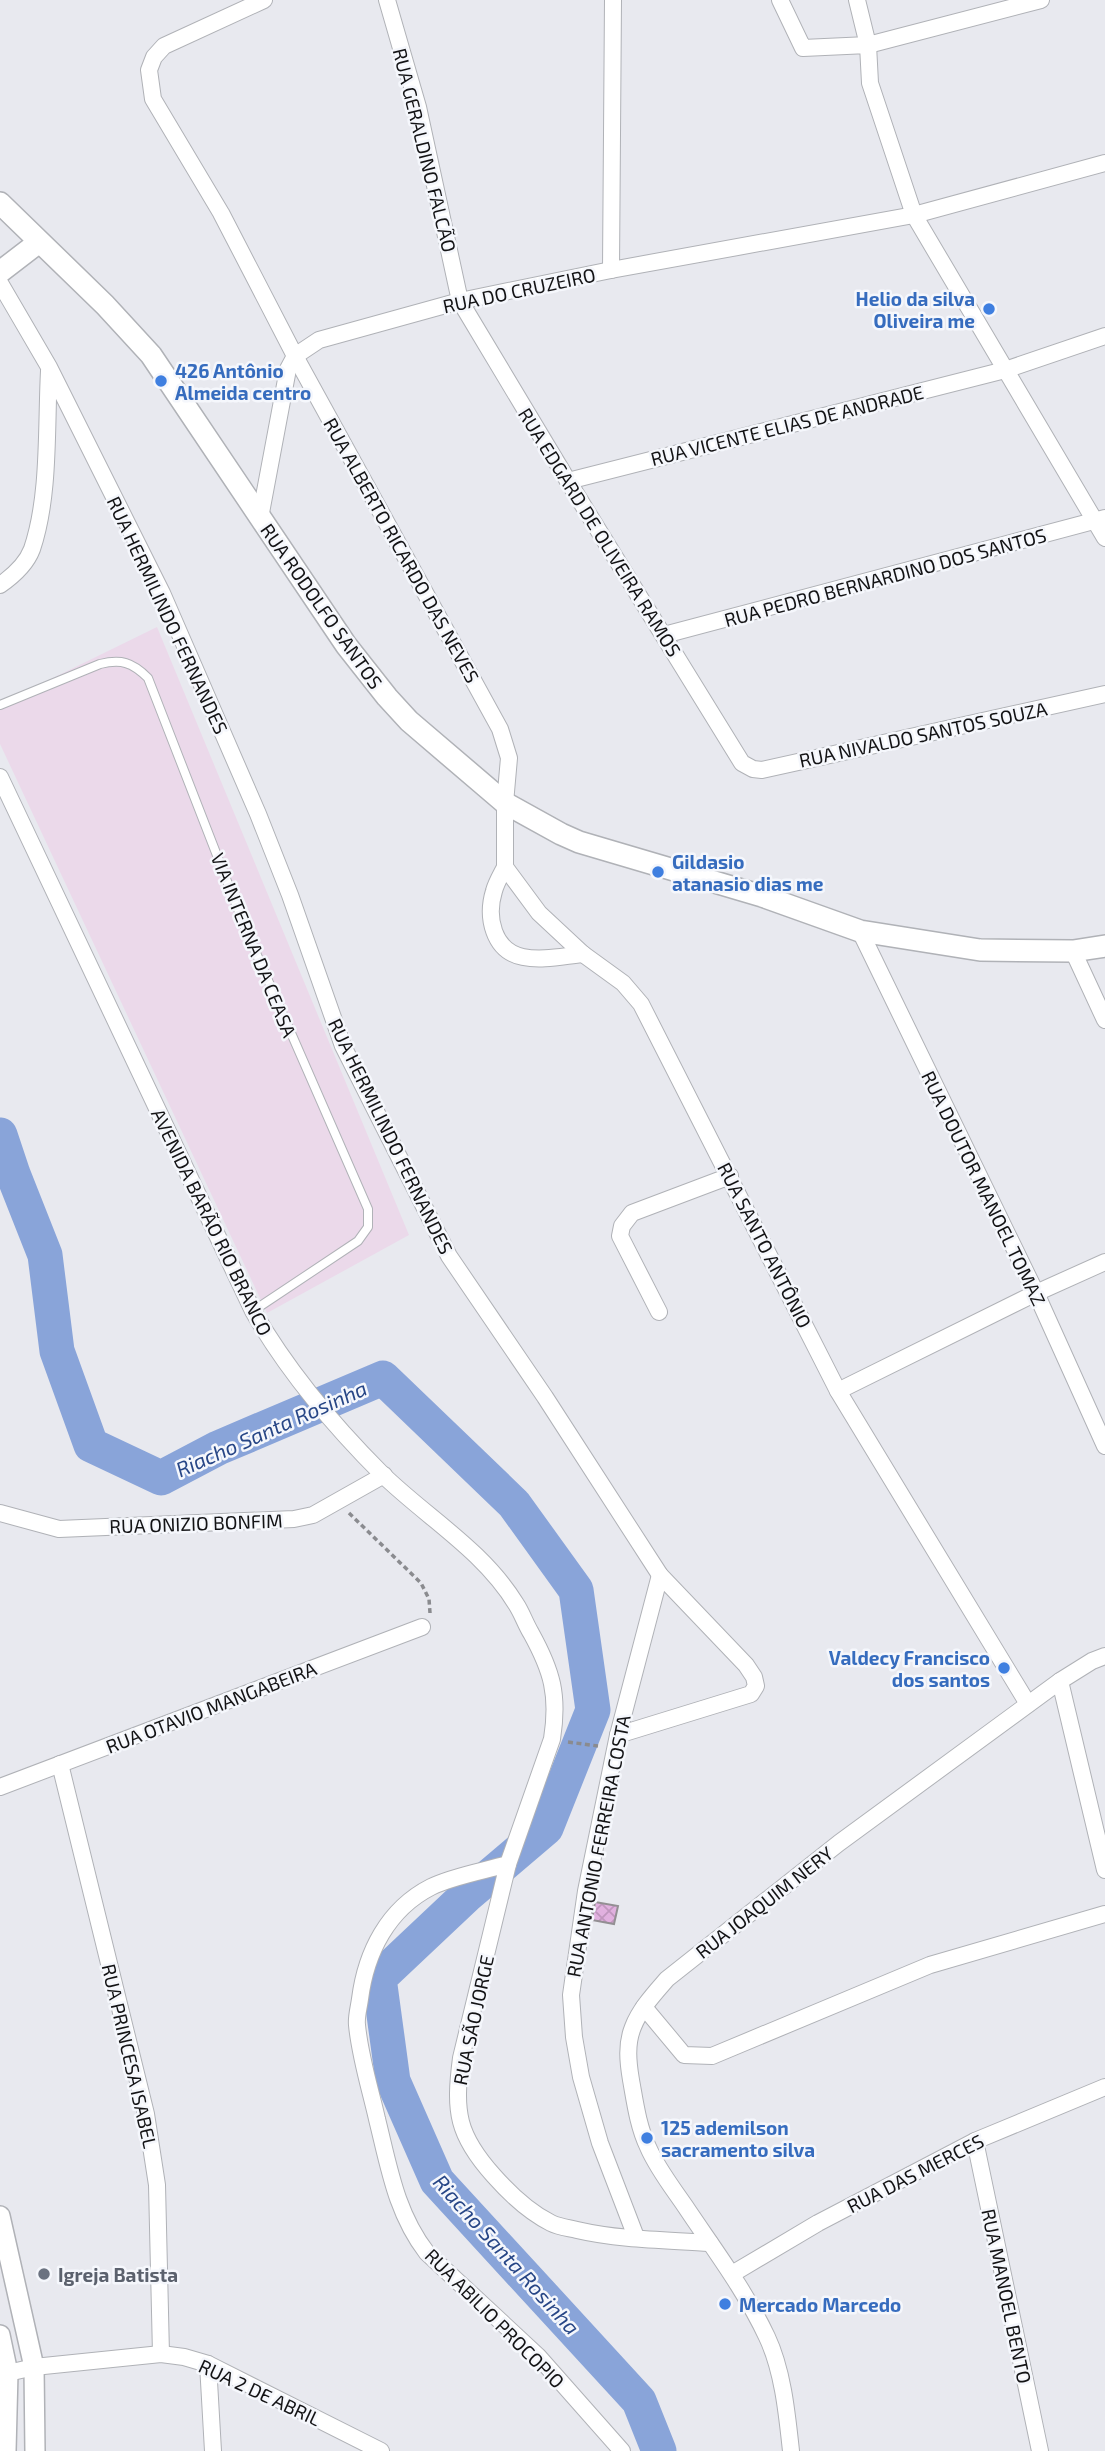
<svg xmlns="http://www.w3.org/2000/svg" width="1105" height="2451" viewBox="0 0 1105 2451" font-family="'Exo 2',sans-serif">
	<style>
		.commercial { fill: #ebd9ea }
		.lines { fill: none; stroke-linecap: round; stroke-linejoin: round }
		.river { stroke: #89a4d9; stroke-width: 35 }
		.building { fill: url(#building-cross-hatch); stroke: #938f93; stroke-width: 2 }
		.service-casing { stroke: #b0b2b7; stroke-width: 10 }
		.minor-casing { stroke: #b0b2b7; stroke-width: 18 }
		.tertiary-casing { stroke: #b0b2b7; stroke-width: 22 }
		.secondary-casing { stroke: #b0b2b7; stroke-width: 24 }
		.path { stroke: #8a8b8f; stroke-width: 3.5; stroke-dasharray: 5 3.5; stroke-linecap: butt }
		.service { stroke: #fff; stroke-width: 8 }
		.minor { stroke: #fff; stroke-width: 16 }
		.tertiary { stroke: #fff; stroke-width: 19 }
		.secondary { stroke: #fff; stroke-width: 21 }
		.shop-dot { fill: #3f7fe0; stroke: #f5f7fc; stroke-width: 2.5 }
		.worship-dot { fill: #6b7280; stroke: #f5f7fc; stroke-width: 2.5 }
		.labels { text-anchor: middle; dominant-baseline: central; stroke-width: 5; stroke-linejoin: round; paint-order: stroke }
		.street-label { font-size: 19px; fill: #131315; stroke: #f5f7fc }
		.shop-label { font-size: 19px; font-weight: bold; fill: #366cbe; stroke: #f5f7fc; text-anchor: start }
		.worship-label { font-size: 19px; font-weight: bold; fill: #5b616d; stroke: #f5f7fc; text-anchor: start }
		.water-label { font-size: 21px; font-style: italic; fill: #274686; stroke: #f5f7fc }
	</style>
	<defs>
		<pattern id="building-cross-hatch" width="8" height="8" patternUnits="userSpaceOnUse" patternTransform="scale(1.75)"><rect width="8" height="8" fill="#e1b0df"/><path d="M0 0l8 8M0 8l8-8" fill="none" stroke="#c096be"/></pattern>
	</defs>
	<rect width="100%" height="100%" fill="#e8e9ef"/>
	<path class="commercial" d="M157,627l252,608 -142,78 -267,-569v-40z"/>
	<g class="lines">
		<path class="river" d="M0,1135l13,39 32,81 12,96 34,94 70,33 57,-30 165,-70 131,126 62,86 17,120 -47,118 -80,68 -87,82 14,103 44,100 202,220 20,50"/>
	</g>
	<path class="building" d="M595,1902l23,4 -4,18 -22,-4z"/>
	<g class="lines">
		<defs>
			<path id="service" d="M0,705l100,-41c21,-5 32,-2 48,14l98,252 122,279v18l-10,14 -105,70"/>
			<g id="minor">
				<path d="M264,0l-100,46 -10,11 -5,13 4,29 68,114 74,143 205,373 9,29 -4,45v64l34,46 44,41 40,29 18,21 197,387 190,313"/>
				<path d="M387,0l31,107 42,194 108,180 174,282 11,6 9,1 343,-76"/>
				<path d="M780,0l23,48 65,-3 2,38 44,132 191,323"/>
				<path d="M857,0l11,45 173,-45"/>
				<path d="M611,270l2,-270"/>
				<path d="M0,283l49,84 113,226 96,221 32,81 53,151 106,210 96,141 115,178 86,90 8,12 2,9 -5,8 -133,41"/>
				<path d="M568,481l437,-111 100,-34"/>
				<path d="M260,518l28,-149 7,-13 24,-16 141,-39 151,-31 303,-55 191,-52"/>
				<path d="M0,585c13,-9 26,-20 32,-36 18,-53 14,-122 17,-178"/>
				<path d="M664,635l441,-117"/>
				<path d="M0,777l253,534c35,61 80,114 129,163 44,43 101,76 134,130 6,9 9,19 15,29 21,38 28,62 21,106l-44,125c-24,7 -55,12 -77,23 -43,22 -65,65 -71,112 -1,8 -4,18 -3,26 3,32 13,63 20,94 12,48 19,94 50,134l111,103 84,95"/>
				<path d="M505,867c-4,8 -9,16 -11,24 -8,26 -1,60 29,66 19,4 40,-1 60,-3"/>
				<path d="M860,931l176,362 69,153"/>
				<path d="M1073,951l32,69"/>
				<path d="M659,1312l-39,-76 2,-10 10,-13 98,-37"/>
				<path d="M838,1391l198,-98 69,-31"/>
				<path d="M0,1513l59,16 235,-10 19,-4 71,-40"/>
				<path d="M1060,1681l45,189"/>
				<path d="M60,1764l86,350 11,71 4,169"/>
				<path d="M0,1787l422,-160"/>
				<path d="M508,1864l-47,194c-7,54 -4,77 33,118 16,18 35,36 57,47 8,4 18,5 26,7 43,10 89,10 133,13"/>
				<path d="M644,2007l40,48 28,1 218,-91 175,-51"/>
				<path d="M975,2141l65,310"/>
				<path d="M636,2237l-36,-94 -19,-66 -7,-40 -3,-42 15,-104 32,-156 42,-160"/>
				<path d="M732,2274l86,-51 157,-82 130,-54"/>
				<path d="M208,2364l5,87"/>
				<path d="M8,2373l26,-6 127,-13 23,3 24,7 173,87"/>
				<path d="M791,2451c-4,-37 -8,-80 -24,-114 -22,-47 -54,-89 -82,-131 -13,-19 -28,-38 -37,-59 -10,-21 -13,-45 -17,-67 -3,-18 -5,-36 2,-53 7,-18 21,-33 34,-48l172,-136 221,-162 32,-20 13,-5"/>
			</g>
			<g id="tertiary">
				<path d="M0,2216l34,151 1,84"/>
				<path d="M0,2335l8,38 -2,78"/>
			</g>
			<g id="secondary">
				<path d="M0,203l105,102 46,50 195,290 41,52 22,24 96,82 56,31 18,8 183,54 98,35 120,19 93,1 32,-5"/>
				<path d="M0,272l39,-30"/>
			</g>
		</defs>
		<use href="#service" class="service-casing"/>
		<use href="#minor" class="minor-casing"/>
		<use href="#tertiary" class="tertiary-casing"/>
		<use href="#secondary" class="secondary-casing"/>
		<g class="path">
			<path d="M349,1513l72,70 8,16 1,14"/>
			<path d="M568,1742l30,4"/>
		</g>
		<use href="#service" class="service"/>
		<use href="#minor" class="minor"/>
		<use href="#tertiary" class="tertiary"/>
		<use href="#secondary" class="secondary"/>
	</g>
	<g class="shop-dot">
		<circle cx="989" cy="309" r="7"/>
		<circle cx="161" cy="381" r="7"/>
		<circle cx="658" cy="872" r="7"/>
		<circle cx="1004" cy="1668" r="7"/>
		<circle cx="647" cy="2138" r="7"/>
		<circle cx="725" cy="2304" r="7"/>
	</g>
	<circle class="worship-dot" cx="44" cy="2274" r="7"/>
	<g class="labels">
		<g class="street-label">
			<text transform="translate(425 150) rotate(76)">RUA GERALDINO FALCÃO</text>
			<text transform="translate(519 290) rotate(-12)">RUA DO CRUZEIRO</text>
			<text transform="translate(787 425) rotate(-14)">RUA VICENTE ELIAS DE ANDRADE</text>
			<text transform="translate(600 532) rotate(58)">RUA EDGARD DE OLIVEIRA RAMOS</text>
			<text transform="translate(402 550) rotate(61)">RUA ALBERTO RICARDO DAS NEVES</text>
			<text transform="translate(885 577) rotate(-15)">RUA PEDRO BERNARDINO DOS SANTOS</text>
			<text transform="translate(322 606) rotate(55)">RUA RODOLFO SANTOS</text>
			<text transform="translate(168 615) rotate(65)">RUA HERMILINDO FERNANDES</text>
			<text transform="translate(923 734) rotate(-12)">RUA NIVALDO SANTOS SOUZA</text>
			<text transform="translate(254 945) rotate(68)">VIA INTERNA DA CEASA</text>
			<text transform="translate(391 1136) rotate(64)">RUA HERMILINDO FERNANDES</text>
			<text transform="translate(984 1188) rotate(64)">RUA DOUTOR MANOEL TOMAZ</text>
			<text transform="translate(212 1222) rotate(64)">AVENIDA BARÃO RIO BRANCO</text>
			<text transform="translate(765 1245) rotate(63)">RUA SANTO ANTÔNIO</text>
			<text transform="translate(196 1523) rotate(-2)">RUA ONIZIO BONFIM</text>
			<text transform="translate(211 1707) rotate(-21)">RUA OTAVIO MANGABEIRA</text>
			<text transform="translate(598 1846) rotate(-79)">RUA ANTONIO FERREIRA COSTA</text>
			<text transform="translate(764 1902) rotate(-38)">RUA JOAQUIM NERY</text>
			<text transform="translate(473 2020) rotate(-78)">RUA SÃO JORGE</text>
			<text transform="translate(130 2056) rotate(77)">RUA PRINCESA ISABEL</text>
			<text transform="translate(915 2173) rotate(-27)">RUA DAS MERCES</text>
			<text transform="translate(1007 2296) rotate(78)">RUA MANOEL BENTO</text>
			<text transform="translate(495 2318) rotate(45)">RUA ABILIO PROCOPIO</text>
			<text transform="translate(260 2392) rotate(25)">RUA 2 DE ABRIL</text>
		</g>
		<g class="shop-label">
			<text x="975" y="298" text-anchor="end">Helio da silva<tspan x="975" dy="22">Oliveira me</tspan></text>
			<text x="175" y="370">426 Antônio<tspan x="175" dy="22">Almeida centro</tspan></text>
			<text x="672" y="861">Gildasio<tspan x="672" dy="22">atanasio dias me</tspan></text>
			<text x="990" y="1657" text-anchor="end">Valdecy Francisco<tspan x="990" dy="22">dos santos</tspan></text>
			<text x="661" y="2127">125 ademilson<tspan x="661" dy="22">sacramento silva</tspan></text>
			<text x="739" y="2304">Mercado Marcedo</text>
		</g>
		<g class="worship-label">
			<text x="58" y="2274">Igreja Batista</text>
		</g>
		<g class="water-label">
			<text transform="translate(271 1428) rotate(-24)">Riacho Santa Rosinha</text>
			<text transform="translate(507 2254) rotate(48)">Riacho Santa Rosinha</text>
		</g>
	</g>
</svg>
